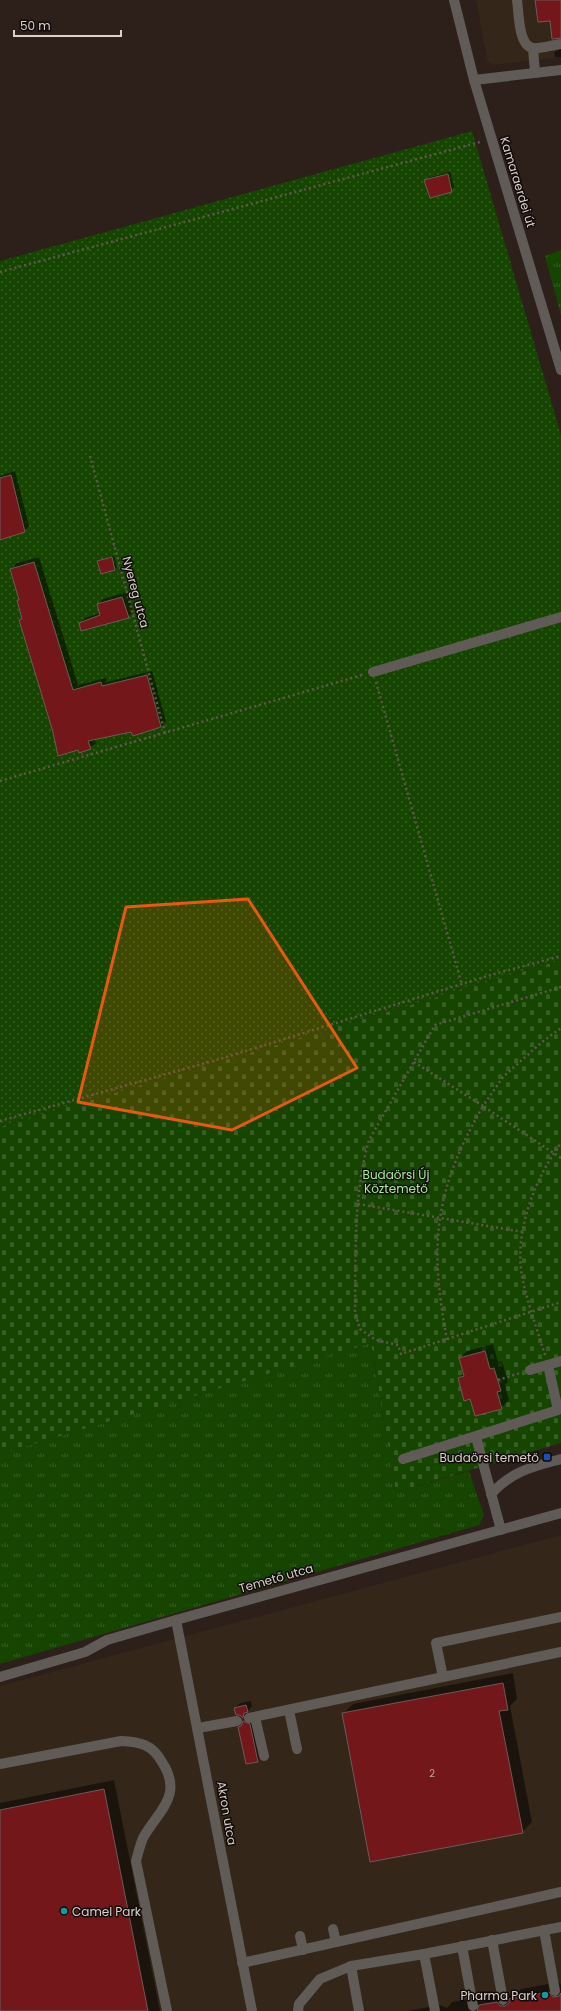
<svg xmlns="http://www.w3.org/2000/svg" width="561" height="2011" viewBox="0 0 561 2011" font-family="Poppins,sans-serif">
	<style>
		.industrial { fill: #342719 }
		.grass { fill: url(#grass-tufts) }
		.cemetery { fill: url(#cemetery-stones) }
		.garden { fill: url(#garden-dots) }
		.shadow { fill: #0007 }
		.building { fill: #73171a; stroke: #6d5a59 }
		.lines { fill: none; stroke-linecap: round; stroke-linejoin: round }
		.path { stroke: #625550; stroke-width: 2.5; stroke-dasharray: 2 3; stroke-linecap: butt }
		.minor { stroke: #605b56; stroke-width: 10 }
		.marked { fill: #e8590c; fill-opacity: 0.2; stroke: #e8590c; stroke-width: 3; stroke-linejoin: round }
		.transit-dot { fill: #1a4fb4; stroke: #100a08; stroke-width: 1.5 }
		.culture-dot { fill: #0f9aa8; stroke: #100a08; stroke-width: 1.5 }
		.labels { text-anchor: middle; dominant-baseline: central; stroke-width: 3; stroke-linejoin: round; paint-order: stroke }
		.number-label { font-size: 10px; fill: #c0a2a0 }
		.street-label { font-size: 12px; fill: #dad1cd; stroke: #100a08 }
		.park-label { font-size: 12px; fill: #a0ef87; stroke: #100a08 }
		.poi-label { font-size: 12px; fill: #dad1cd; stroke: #100a08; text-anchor: end }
	</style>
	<defs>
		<pattern id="grass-tufts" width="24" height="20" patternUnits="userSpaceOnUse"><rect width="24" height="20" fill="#164500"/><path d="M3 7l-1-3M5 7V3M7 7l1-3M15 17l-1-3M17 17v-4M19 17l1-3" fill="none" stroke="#375f24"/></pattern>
		<pattern id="cemetery-stones" width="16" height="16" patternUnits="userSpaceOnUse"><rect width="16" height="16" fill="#164500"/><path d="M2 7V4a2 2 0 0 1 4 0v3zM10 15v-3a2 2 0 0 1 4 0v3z" fill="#375f24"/></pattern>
		<pattern id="garden-dots" width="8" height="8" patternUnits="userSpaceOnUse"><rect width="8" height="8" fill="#164500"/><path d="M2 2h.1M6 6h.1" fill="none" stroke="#375f24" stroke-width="1.8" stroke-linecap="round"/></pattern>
	</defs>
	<rect width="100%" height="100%" fill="#2d1f19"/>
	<g class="industrial">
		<path d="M476,0h85v57l-68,8 -5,-3z"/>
		<path d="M561,1535v476h-561v-325z"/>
	</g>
	<g class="grass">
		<path d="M561,250v66l-16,-60z"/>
		<path d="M371,1343l25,149 73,-21 15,44 -5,10 -479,139v-210z"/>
	</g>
	<path class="cemetery" d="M561,960v483l-165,49 -25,-149 -371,111v-327z"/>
	<path class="garden" d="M472,131l89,304v525l-561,167v-866z"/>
	<g class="shadow">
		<path d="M561,49v8h-6l-1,-5z"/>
		<path d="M450,172l4,16 -24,9 -5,-17 3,-2z"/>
		<path d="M15,471l14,55 -4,5 -25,8v-63z"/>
		<path d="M114,556l3,11 -2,2 -17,-8z"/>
		<path d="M39,557l39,128 28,-7 1,4 45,-11 14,50 -5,6 -28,8 -1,-5 -38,8 2,5 -6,5 -11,1 -25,-17 -34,-112 3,-2 -5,-17 2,-3 -9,-29 6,-6z"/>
		<path d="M127,592l6,20 -5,5 -48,6 5,-5 15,-5 -2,-9 5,-5z"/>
		<path d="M493,1344l5,18 4,-1 6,21 -3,3 4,15 -8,8 -30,-10 -12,-20 5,-5 -4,-15 7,-7z"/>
		<path d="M513,1673l4,26 -7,7 22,116 -10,10 -179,-118 10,-10z"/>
		<path d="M251,1701l1,5 -9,11 -8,-9 5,-5z"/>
		<path d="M249,1716l13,40 -5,5 -18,-33z"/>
		<path d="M114,1780l46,231h-160v-208z"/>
		<path d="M559,1982l2,3v26h-154l33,-6 7,3 5,-6 25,-4 4,4h2l8,-7 16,-3 4,4h3l7,-7z"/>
	</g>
	<g class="building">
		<path d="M535,0h26v38l-9,1 -2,-18 -12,1z"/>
		<path d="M448,174l4,18 -22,6 -6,-18z"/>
		<path d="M11,475l14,57 -25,8v-62z"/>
		<path d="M112,557l3,13 -14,4 -4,-13z"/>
		<path d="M34,562l39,128 28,-8 1,4 45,-11 14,52 -28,9 -2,-4 -43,9 3,8 -12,4 -1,-3 -20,6 -5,-24 -34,-112 3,-1 -5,-19h2l-9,-31z"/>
		<path d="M122,597l7,21 -48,13 -2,-8 21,-8 -3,-11z"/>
		<path d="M485,1351l5,18 4,-1 7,23 -4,1 5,17 -27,7 -5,-17 -6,2 -6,-23 6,-2 -5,-18z"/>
		<path d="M503,1683l5,27 -9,1 24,122 -153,29 -28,-149z"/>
		<path d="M246,1705l2,7 -4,1 -1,5 -3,-3h-4l-2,-7z"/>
		<path d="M243,1721l7,3 8,38 -12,2 -8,-37 3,-1z"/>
		<path d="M104,1789l44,222h-148v-201z"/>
		<path d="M549,1992l4,5 6,-1 2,-3v18h-84l2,-6 18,-3 3,4h5l4,-3v-4z"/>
	</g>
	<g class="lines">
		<g class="path">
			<path d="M0,272l480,-130"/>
			<path d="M90,456l75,277"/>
			<path d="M376,682l86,303"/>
			<path d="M0,781l362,-106"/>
			<path d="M561,987l-126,38 -66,115c-16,55 -13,115 -14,172l5,17 16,11 22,5 3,9 160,-52"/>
			<path d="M414,1062l69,44 20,-29 39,-35 19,-14"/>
			<path d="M0,1121l223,-63 271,-84 67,-18"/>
			<path d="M358,1204l165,28"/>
			<path d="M447,1340c-18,-95 -13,-149 36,-234l78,52"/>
			<path d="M545,1355c-8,-26 -18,-53 -23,-79 -8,-44 13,-98 39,-133"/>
			<path d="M498,1380l22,-7"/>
		</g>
		<g class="minor">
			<path d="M454,0l20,80 87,290"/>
			<path d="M517,0c2,12 1,46 16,48 8,1 19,-3 28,-4"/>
			<path d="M533,48l2,25"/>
			<path d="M474,80l87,-10"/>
			<path d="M373,672l188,-55"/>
			<path d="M530,1370l31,-9"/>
			<path d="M476,1437l25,93"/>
			<path d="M403,1459l155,-49 -10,-45"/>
			<path d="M491,1494c21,-23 41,-27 70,-35"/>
			<path d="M176,1620l76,391"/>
			<path d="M0,1677l85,-25 22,-12 69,-20 385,-107"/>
			<path d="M443,1677l-7,-34 125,-26"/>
			<path d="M289,1710l8,39"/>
			<path d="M255,1717l9,39"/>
			<path d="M249,1718l312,-66"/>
			<path d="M198,1728l39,-7"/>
			<path d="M0,1764l121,-23c19,1 31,3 41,21 22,34 -4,49 -19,76 -3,7 -5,16 -7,23l31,150"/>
			<path d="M333,1929l3,13"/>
			<path d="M544,1930l11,61"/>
			<path d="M300,1936l3,14"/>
			<path d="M492,1940l11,60"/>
			<path d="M462,1946l11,60"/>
			<path d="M424,1954l11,57"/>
			<path d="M242,1963l319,-71"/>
			<path d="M351,1966l8,45"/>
			<path d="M298,2011l1,-7 21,-25 31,-13 73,-12 137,-27"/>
		</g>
	</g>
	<path class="marked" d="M248,899l109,169 -125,62 -154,-28 48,-195z"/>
	<rect class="transit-dot" x="543" y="1453" width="8" height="8" rx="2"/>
	<g class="culture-dot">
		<circle cx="64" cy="1911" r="4"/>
		<circle cx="545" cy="1995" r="4"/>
	</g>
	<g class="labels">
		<g class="number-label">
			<text x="432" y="1773">2</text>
		</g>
		<g class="street-label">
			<text transform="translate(518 182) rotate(73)">Kamaraerdei út</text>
			<text transform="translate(136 592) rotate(75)">Nyereg utca</text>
			<text transform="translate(276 1578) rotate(-16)">Temető utca</text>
			<text transform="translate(227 1813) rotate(80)">Akron utca</text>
		</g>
		<g class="park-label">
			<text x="396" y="1174">Budaörsi Új<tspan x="396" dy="14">Köztemető</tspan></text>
		</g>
		<g class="poi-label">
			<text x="539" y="1457">Budaörsi temető</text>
			<text x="72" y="1911" text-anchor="start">Camel Park</text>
			<text x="537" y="1995">Pharma Park</text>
		</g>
	</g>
	<path d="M14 30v6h107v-6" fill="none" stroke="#dad1cd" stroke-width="2"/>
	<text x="20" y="30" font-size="12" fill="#dad1cd" stroke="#100a08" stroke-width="3" paint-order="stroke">50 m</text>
</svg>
